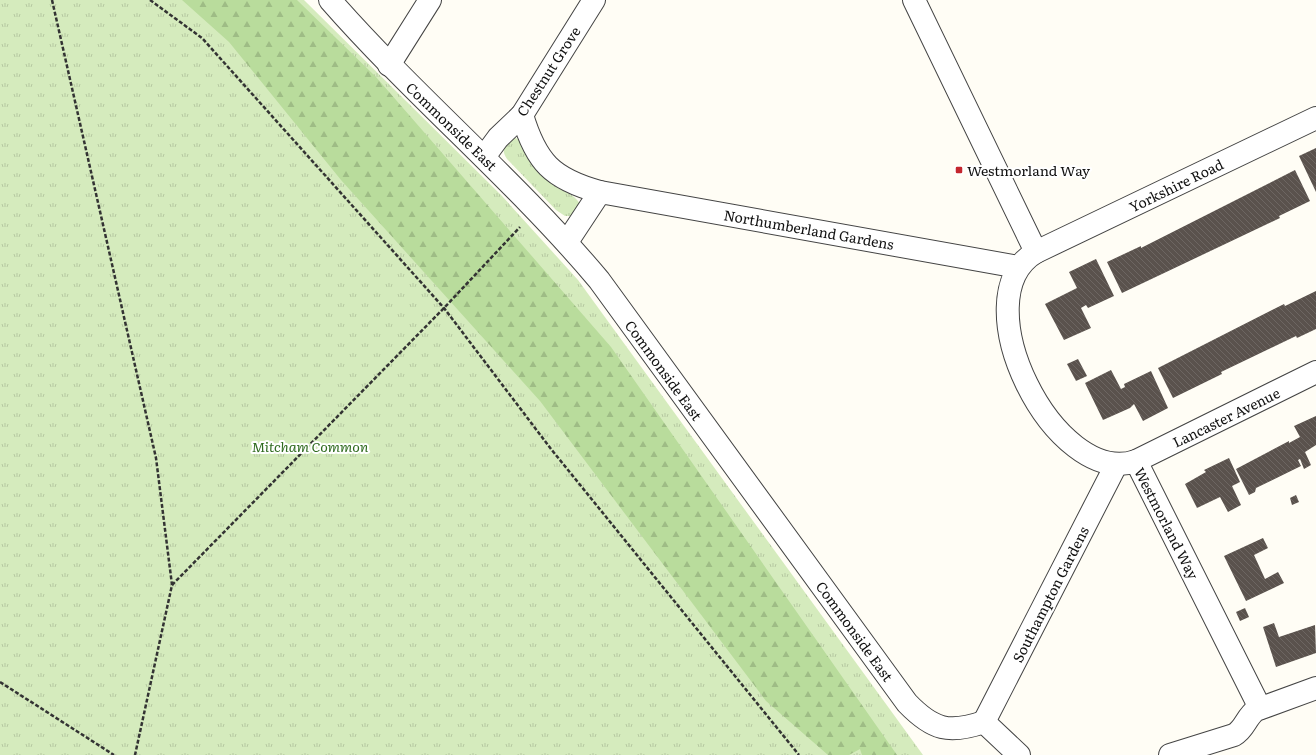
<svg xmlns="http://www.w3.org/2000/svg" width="1316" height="755" viewBox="0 0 1316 755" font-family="Literata,serif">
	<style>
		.grass { fill: url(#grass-tufts) }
		.forest { fill: url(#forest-firs) }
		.building { fill: url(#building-back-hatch) }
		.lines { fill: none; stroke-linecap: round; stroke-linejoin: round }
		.minor-casing { stroke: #444; stroke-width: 24 }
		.path { stroke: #333; stroke-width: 2.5; stroke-dasharray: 4 2; stroke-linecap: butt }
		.minor { stroke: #fff; stroke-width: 22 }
		.poi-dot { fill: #c4262e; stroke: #fff; stroke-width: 1.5 }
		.labels { text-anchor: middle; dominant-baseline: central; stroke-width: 4; stroke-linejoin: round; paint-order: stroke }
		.street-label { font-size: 14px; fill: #111; stroke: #fff }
		.poi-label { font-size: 14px; fill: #111; stroke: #fff; text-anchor: start }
		.park-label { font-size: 14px; font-style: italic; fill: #2f6b1f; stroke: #fff }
	</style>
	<defs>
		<pattern id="grass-tufts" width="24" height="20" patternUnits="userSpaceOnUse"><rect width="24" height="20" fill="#d5ebbd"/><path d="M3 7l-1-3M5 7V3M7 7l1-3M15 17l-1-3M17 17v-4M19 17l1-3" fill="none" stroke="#b6c8a1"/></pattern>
		<pattern id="forest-firs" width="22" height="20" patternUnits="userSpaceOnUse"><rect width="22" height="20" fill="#b9dc9c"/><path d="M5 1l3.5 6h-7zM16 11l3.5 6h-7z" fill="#9ebc85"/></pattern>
		<pattern id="building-back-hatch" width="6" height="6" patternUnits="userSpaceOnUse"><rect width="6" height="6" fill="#5a524d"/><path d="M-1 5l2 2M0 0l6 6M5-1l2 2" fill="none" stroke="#6d6662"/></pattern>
	</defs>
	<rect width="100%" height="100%" fill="#fffdf5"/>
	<g class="grass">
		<path d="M0,0h304l198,196 76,84 345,475h-923z"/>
		<path d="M515,138l7,2c9,15 16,33 30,44 10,8 21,8 28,20l-8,12h-7l-9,-6 -49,-51c-7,-11 -3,-17 8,-21z"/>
	</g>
	<path class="forest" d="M182,0h115l79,77 235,270 286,408h-35l-2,-6 -11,6h-21l-62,-54 -226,-300 -199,-221 -112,-138z"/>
	<g class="building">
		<path d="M1316,148v44l-17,-36z"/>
		<path d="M1295,170l15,31 -31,15 1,2 -158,75 -15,-31 34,-16v2z"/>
		<path d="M1096,259l18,37 -26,12 -2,-3 -5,3 10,20 -27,12 -19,-36 32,-16 -8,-16z"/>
		<path d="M1316,291v38l-19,9 -1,-2 -75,36 1,2 -49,24 -15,-30 126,-64 1,2z"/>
		<path d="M1078,359l9,17 -11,5 -9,-17z"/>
		<path d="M1111,370l10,19 4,-2 -1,-3 27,-13 17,37 -25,13 -9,-17 -4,4 -27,12 -18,-37z"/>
		<path d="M1316,416v29l-11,7 6,13 -7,4 -4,-10 -2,1 3,6 -45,22 -1,4 -6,3 -13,-26 53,-28v2l11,-6 -6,-11z"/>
		<path d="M1229,458l11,24 -8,4 9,19 -13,7 -8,-15 -23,11 -12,-24 21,-12 -2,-2z"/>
		<path d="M1296,495l3,7 -7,3 -2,-7z"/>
		<path d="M1263,538l5,10 -14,7 11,24 13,-7 6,11 -38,18 -22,-45z"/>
		<path d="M1245,608l4,9 -9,4 -4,-9z"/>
		<path d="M1274,623l5,14 36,-12 1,28 -40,14 -13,-40z"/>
	</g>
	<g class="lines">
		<defs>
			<g id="minor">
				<path d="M330,0c85,97 186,181 269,280l308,423c26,27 42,31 77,19"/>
				<path d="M914,0l122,252"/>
				<path d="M389,65l41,-65"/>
				<path d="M522,115c14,47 30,64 78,77"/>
				<path d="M484,157l14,-19 24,-23 72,-115"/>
				<path d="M567,242l33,-50 418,75"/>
				<path d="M1136,461l180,-89"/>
				<path d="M1260,708l-124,-247c-81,28 -177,-164 -100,-209l280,-134"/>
				<path d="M984,722l132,-257"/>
				<path d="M984,722l35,33"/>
				<path d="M1170,755l64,-20c11,-6 12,-18 22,-25l60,-22"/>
			</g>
		</defs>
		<use href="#minor" class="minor-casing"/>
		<g class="path">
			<path d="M52,0l104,458 16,127 -37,170"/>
			<path d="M150,0l52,38 242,270 107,141 248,306"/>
			<path d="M172,585l272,-277 76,-81"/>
			<path d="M0,682l114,73"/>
		</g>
		<use href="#minor" class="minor"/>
	</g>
	<rect class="poi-dot" x="955" y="166" width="8" height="8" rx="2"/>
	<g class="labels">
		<g class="street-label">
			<text transform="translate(548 71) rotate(-57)">Chestnut Grove</text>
			<text transform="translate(452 126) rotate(44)">Commonside East</text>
			<text transform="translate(1176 185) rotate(-26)">Yorkshire Road</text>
			<text transform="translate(809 229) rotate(10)">Northumberland Gardens</text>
			<text transform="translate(664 370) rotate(54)">Commonside East</text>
			<text transform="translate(1226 417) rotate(-26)">Lancaster Avenue</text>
			<text transform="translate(1167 523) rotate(63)">Westmorland Way</text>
			<text transform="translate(1050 594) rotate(-63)">Southampton Gardens</text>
			<text transform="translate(855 631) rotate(54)">Commonside East</text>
		</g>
		<g class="poi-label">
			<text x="967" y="170">Westmorland Way</text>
		</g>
		<g class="park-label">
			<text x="310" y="446">Mitcham Common</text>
		</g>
	</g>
</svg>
